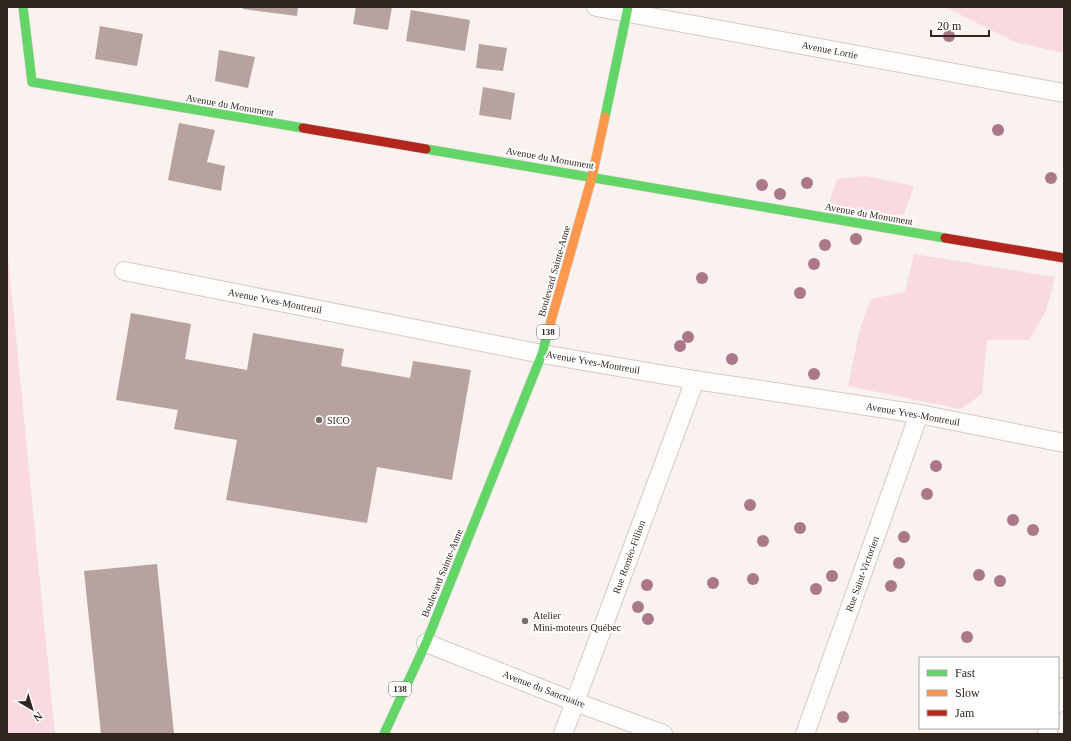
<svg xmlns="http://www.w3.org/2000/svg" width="1071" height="741" viewBox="0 0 1071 741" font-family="'Times New Roman',serif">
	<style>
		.green { fill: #f8dae0 }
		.building { fill: #b7a29f }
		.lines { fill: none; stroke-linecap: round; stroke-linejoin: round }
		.street-casing { stroke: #d2cac5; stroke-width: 20 }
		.fast-casing { stroke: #d2cac5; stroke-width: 10 }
		.slow-casing { stroke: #d2cac5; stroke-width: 10 }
		.jam-casing { stroke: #d2cac5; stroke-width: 10 }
		.street { stroke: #fefdfc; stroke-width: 18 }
		.fast { stroke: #63d668; stroke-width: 9 }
		.slow { stroke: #ff974d; stroke-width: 9 }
		.jam { stroke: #b3261e; stroke-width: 9 }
		.tree { fill: #ab788a }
		.poi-dot { fill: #776d67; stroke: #fff; stroke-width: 1.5 }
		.labels { text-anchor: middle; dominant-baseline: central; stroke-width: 4; stroke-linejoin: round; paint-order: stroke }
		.shield { fill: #fff; stroke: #6f6762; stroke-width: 1 }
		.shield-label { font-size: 9px; font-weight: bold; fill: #31261e }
		.street-label { font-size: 10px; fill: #31261e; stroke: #fff }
		.poi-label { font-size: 10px; fill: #31261e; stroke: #fff; text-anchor: start }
	</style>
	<rect width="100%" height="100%" fill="#f9f2ee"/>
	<g class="green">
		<path d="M945,7h119v46l-49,-11z"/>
		<path d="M866,176l48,10 -10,28 -26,3 -49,-14 8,-24z"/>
		<path d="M7,246l48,488h-48z"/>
		<path d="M914,254l141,23 -9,34 -17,29h-42l-5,54 -21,15 -113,-23 12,-58 11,-29 34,-7z"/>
	</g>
	<g class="building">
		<path d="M243,7h55l-1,9 -54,-7z"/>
		<path d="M356,7h36l-4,23 -35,-6z"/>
		<path d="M411,10l59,10 -5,31 -59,-10z"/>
		<path d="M100,26l43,8 -6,32 -42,-7z"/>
		<path d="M479,44l28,4 -4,23 -27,-3z"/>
		<path d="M219,50l36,7 -7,31 -33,-7z"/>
		<path d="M483,87l32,6 -4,27 -32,-5z"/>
		<path d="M179,123l36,7 -8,32 18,4 -4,25 -53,-11z"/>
		<path d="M131,313l60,11 -6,35 62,11 6,-37 91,16 -3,17 69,12 3,-17 58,9 -19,110 -75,-13 -10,56 -141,-23 11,-60 -63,-11 4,-19 -62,-10z"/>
		<path d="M157,564l17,170h-73l-17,-163z"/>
	</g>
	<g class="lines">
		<defs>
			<g id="street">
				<path d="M596,7l468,86"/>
				<path d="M124,271l418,83 153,26 224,34 145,29"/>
				<path d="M426,643l149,59 88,32"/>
				<path d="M1058,703l6,-16"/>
				<path d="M563,734l132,-354"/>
				<path d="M805,734l114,-320"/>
				<path d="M1047,734l2,-6"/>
			</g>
			<g id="fast">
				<path d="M23,7l9,75 271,46"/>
				<path d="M605,117l23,-110"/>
				<path d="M426,149l519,89"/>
				<path d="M384,734l42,-91 116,-289 5,-19"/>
			</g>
			<path id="slow" d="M547,335l45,-158 13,-60"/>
			<g id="jam">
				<path d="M303,128l123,21"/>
				<path d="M945,238l119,20"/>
			</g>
		</defs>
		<use href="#street" class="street-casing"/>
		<use href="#fast" class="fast-casing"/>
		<use href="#slow" class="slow-casing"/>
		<use href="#jam" class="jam-casing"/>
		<use href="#street" class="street"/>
		<use href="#fast" class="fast"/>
		<use href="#slow" class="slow"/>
		<use href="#jam" class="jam"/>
	</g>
	<g class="tree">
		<circle cx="949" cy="36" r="6"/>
		<circle cx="998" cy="130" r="6"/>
		<circle cx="1051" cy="178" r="6"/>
		<circle cx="807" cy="183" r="6"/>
		<circle cx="762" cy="185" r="6"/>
		<circle cx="780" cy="194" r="6"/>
		<circle cx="856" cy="239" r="6"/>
		<circle cx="825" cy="245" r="6"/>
		<circle cx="814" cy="264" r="6"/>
		<circle cx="702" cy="278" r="6"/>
		<circle cx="800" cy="293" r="6"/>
		<circle cx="688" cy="337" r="6"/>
		<circle cx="680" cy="346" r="6"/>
		<circle cx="732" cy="359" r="6"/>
		<circle cx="814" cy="374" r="6"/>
		<circle cx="936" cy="466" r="6"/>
		<circle cx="927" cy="494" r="6"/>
		<circle cx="750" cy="505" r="6"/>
		<circle cx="1013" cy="520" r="6"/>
		<circle cx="800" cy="528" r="6"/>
		<circle cx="1033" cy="530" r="6"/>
		<circle cx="904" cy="537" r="6"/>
		<circle cx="763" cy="541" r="6"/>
		<circle cx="899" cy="563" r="6"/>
		<circle cx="979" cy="575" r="6"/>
		<circle cx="832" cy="576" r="6"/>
		<circle cx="753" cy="579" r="6"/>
		<circle cx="1000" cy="581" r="6"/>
		<circle cx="713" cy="583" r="6"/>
		<circle cx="647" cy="585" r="6"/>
		<circle cx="891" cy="586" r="6"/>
		<circle cx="816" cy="589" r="6"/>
		<circle cx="638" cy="607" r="6"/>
		<circle cx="648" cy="619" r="6"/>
		<circle cx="967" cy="637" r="6"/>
		<circle cx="843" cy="717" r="6"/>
	</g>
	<g class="poi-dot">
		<circle cx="319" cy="420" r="4"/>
		<circle cx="525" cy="621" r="4"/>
	</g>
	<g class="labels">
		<g class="shield">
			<rect x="537" y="325" width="22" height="14" rx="3"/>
			<rect x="389" y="682" width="22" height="14" rx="3"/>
		</g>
		<g class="shield-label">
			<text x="548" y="332">138</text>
			<text x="400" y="689">138</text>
		</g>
		<g class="street-label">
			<text transform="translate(830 50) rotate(11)">Avenue Lortie</text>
			<text transform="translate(230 105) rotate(10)">Avenue du Monument</text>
			<text transform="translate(550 158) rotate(10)">Avenue du Monument</text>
			<text transform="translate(869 214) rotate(10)">Avenue du Monument</text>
			<text transform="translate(554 271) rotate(-74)">Boulevard Sainte-Anne</text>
			<text transform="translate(275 301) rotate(11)">Avenue Yves-Montreuil</text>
			<text transform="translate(593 362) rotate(10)">Avenue Yves-Montreuil</text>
			<text transform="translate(913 414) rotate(10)">Avenue Yves-Montreuil</text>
			<text transform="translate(629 557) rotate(-70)">Rue Roméo-Fillion</text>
			<text transform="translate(442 573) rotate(-68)">Boulevard Sainte-Anne</text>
			<text transform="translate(862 574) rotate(-70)">Rue Saint-Victorien</text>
			<text transform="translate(544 689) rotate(21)">Avenue du Sanctuaire</text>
		</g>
		<g class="poi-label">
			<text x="327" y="420">SICO</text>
			<text x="533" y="615">Atelier<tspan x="533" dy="12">Mini-moteurs Québec</tspan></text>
		</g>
	</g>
	<rect width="1071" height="741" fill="none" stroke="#31261e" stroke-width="16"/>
	<rect x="919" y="657" width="140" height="72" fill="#ffffff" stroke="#ada8a5"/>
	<rect x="927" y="670" width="20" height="6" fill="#63d668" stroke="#ada8a5"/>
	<text x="955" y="677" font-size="12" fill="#31261e">Fast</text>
	<rect x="927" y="690" width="20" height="6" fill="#ff974d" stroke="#ada8a5"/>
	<text x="955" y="697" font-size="12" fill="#31261e">Slow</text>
	<rect x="927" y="710" width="20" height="6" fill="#b3261e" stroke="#ada8a5"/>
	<text x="955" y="717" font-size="12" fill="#31261e">Jam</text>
	<g transform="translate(32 709) rotate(142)" stroke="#ffffff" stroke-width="3" paint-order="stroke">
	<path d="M0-3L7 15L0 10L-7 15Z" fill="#31261e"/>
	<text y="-6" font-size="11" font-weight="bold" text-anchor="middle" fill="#31261e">N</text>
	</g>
	<path d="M931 30v6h58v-6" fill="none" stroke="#31261e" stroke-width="2"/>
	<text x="937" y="30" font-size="12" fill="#31261e" stroke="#ffffff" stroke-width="3" paint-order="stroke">20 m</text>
</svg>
